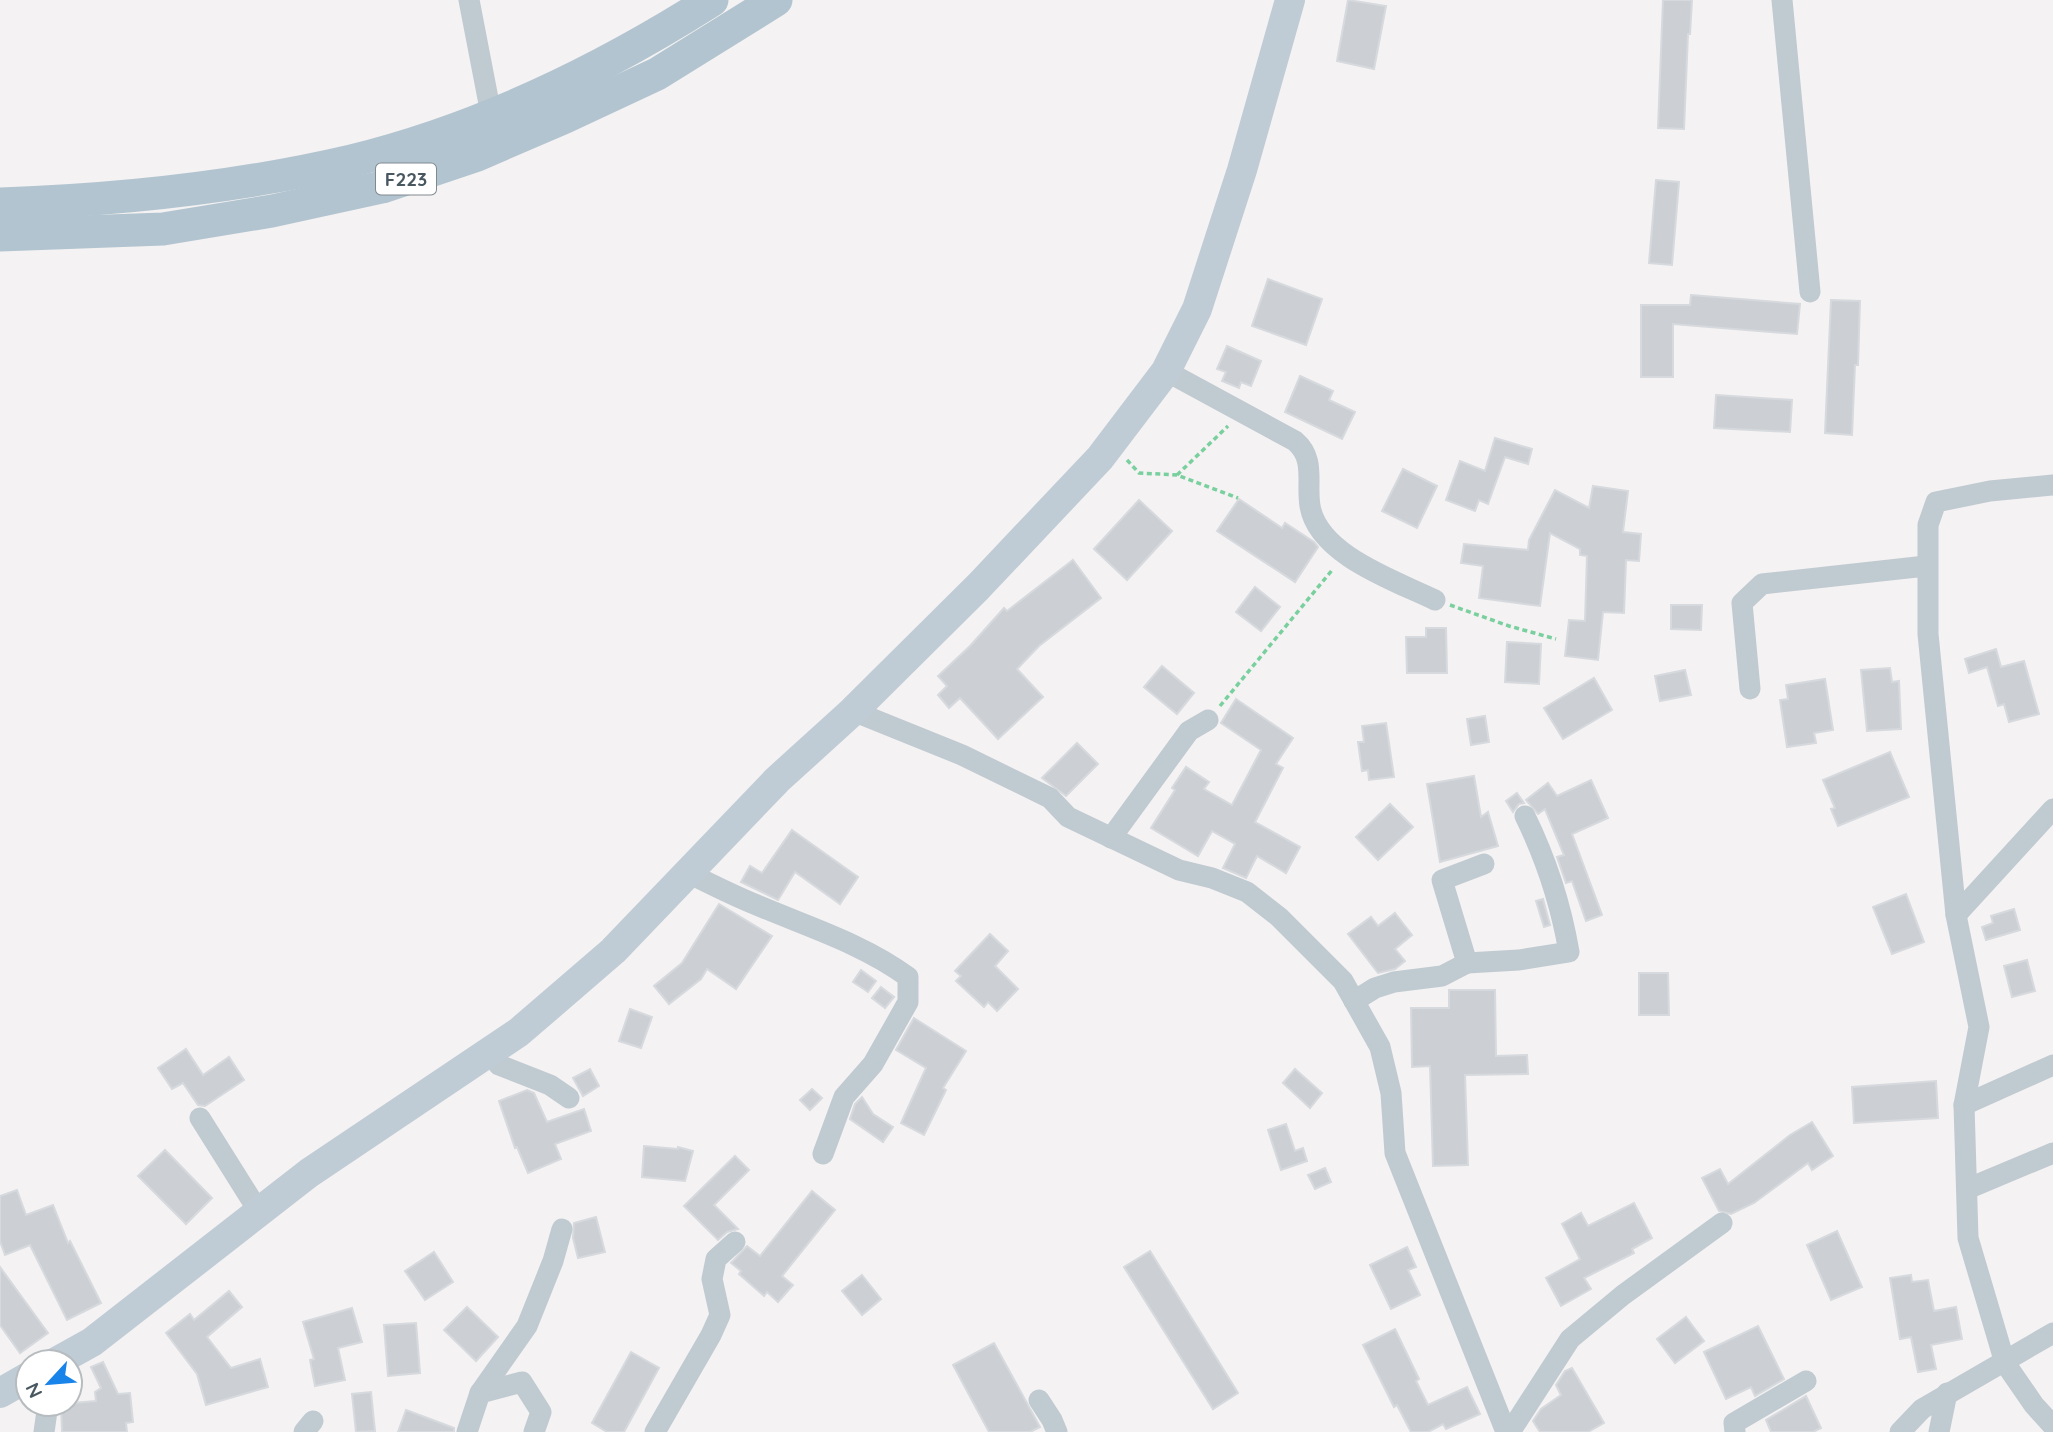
<svg xmlns="http://www.w3.org/2000/svg" width="2053" height="1432" viewBox="0 0 2053 1432" font-family="Quicksand,sans-serif">
	<style>
		.building { fill: #ccd0d4; stroke: #d6d9dd; stroke-width: 2 }
		.lines { fill: none; stroke-linecap: round; stroke-linejoin: round }
		.path { stroke: #79d09e; stroke-width: 3.5; stroke-dasharray: 5 3.5; stroke-linecap: butt }
		.street { stroke: #c0cad1; stroke-width: 21 }
		.secondary { stroke: #c0ccd5; stroke-width: 30 }
		.primary { stroke: #b2c4d0; stroke-width: 33 }
		.labels { text-anchor: middle; dominant-baseline: central; stroke-width: 7; stroke-linejoin: round; paint-order: stroke }
		.shield { fill: #fff; stroke: #808990; stroke-width: 2 }
		.shield-label { font-size: 19px; font-weight: bold; fill: #495760 }
	</style>
	<rect width="100%" height="100%" fill="#f4f2f2"/>
	<g class="building">
		<path d="M1348,0l38,6 -12,63 -37,-8z"/>
		<path d="M1663,0h29l-2,34h-2l-4,95 -26,-1z"/>
		<path d="M1656,180l23,2 -7,83 -23,-2z"/>
		<path d="M1268,279l54,20 -16,46 -54,-19z"/>
		<path d="M1691,295l109,9 -3,30 -124,-10v53h-32v-72h49z"/>
		<path d="M1831,300l29,1 -2,64h-3l-3,70 -27,-2z"/>
		<path d="M1227,346l34,15 -10,25 -10,-4 -2,6 -17,-7 4,-9 -9,-3z"/>
		<path d="M1300,376l33,15 -4,9 26,12 -13,27 -57,-27z"/>
		<path d="M1716,395l76,5 -2,32 -76,-4z"/>
		<path d="M1495,438l37,11 -4,15 -23,-7 -17,47 -9,-4 -4,11 -29,-11 14,-39 25,10z"/>
		<path d="M1403,469l34,17 -20,42 -35,-17z"/>
		<path d="M1593,486l35,5 -5,41 18,2 -2,27 -13,-1 -2,53 -21,-1 -5,48 -33,-4 4,-36 16,1 2,-65 -7,-1v-6l-30,-16 -10,73 -61,-8 4,-32 -22,-3 3,-19 64,6 1,-10 26,-50 34,18z"/>
		<path d="M1239,499l43,29 3,-5 29,19 4,5 -23,35 -78,-51z"/>
		<path d="M1139,500l33,31 -45,49 -33,-31z"/>
		<path d="M1073,560l28,38 -62,48 -22,23 26,28 -45,42 -38,-41 -11,10 -11,-13 9,-9 -9,-10 32,-30 34,-38 3,3z"/>
		<path d="M1255,587l25,20 -19,24 -25,-19z"/>
		<path d="M1671,605h31l-1,25 -30,-1z"/>
		<path d="M1426,628h20l1,45h-40l-1,-36h20z"/>
		<path d="M1507,642l34,2 -2,40 -34,-2z"/>
		<path d="M1996,649l5,18 23,-6 15,53 -30,8 -5,-18 -6,2 -11,-39 -18,6 -4,-14z"/>
		<path d="M1162,666l32,27 -17,21 -33,-27z"/>
		<path d="M1890,668l2,14 7,-1 2,48 -34,2 -6,-61z"/>
		<path d="M1685,670l6,25 -31,6 -5,-25z"/>
		<path d="M1594,678l18,32 -49,29 -19,-31z"/>
		<path d="M1825,679l8,51 -19,3 2,10 -29,4 -7,-47 8,-1 -2,-14z"/>
		<path d="M1236,699l57,39 -17,26 7,4 -28,54 45,25 -14,26 -29,-17 -11,22 -23,-10 12,-24 -23,-13 -14,25 -47,-28 24,-38 -3,-2 14,-21 23,15 -5,7 28,16 29,-55 -40,-27z"/>
		<path d="M1485,716l4,26 -18,3 -4,-26z"/>
		<path d="M1386,723l8,54 -25,3 -1,-10 -6,1 -4,-29h6l-2,-16z"/>
		<path d="M1077,743l21,21 -32,32 -24,-18z"/>
		<path d="M1890,752l19,45 -71,29 -7,-17 4,-1 -12,-28z"/>
		<path d="M1474,776l7,41 7,-5 10,34 -58,16 -13,-78z"/>
		<path d="M1591,780l17,38 -36,16 30,81 -16,6 -14,-40 -6,2 -9,-26 7,-2 -19,-46 -7,5 -12,-14 22,-17 9,13z"/>
		<path d="M1517,793l7,10 -5,1 -6,8 -7,-11z"/>
		<path d="M1390,804l23,23 -35,33 -22,-23z"/>
		<path d="M792,830l66,47 -18,27 -45,-32 -17,28 -37,-18 9,-16 12,7z"/>
		<path d="M1906,894l18,48 -32,12 -19,-47z"/>
		<path d="M1543,899l7,26 -6,2 -8,-26z"/>
		<path d="M719,904l53,32 -36,53 -29,-20 -6,10 -32,25 -15,-18 28,-23z"/>
		<path d="M2014,909l6,21 -34,10 -4,-13 11,-4 -2,-7z"/>
		<path d="M1395,913l17,22 -17,14 10,12 -10,8 -17,4 -30,-39 23,-17 7,9z"/>
		<path d="M990,934l18,17 -13,15 23,23 -21,22 -9,-9 -4,5 -28,-26 5,-5 -6,-5z"/>
		<path d="M2027,960l8,31 -23,6 -8,-31z"/>
		<path d="M861,970l15,11 -8,11 -15,-10z"/>
		<path d="M1639,973h29l1,42h-30z"/>
		<path d="M881,987l13,10 -9,11 -13,-10z"/>
		<path d="M1449,990h46l1,66 31,-1 1,19 -63,1 3,90 -35,1 -3,-100 -18,1 -1,-59h38z"/>
		<path d="M630,1009l22,8 -11,31 -22,-7z"/>
		<path d="M914,1018l52,33 -23,37 3,2 -22,45 -23,-12 25,-55 -30,-18z"/>
		<path d="M186,1049l17,26 26,-18 15,23 -39,26 -7,-1 -15,-22 -11,6 -14,-21z"/>
		<path d="M590,1069l9,17 -16,10 -10,-18z"/>
		<path d="M1295,1069l27,24 -12,15 -27,-25z"/>
		<path d="M1936,1081l2,37 -84,5 -2,-36z"/>
		<path d="M812,1089l10,9 -12,12 -10,-10z"/>
		<path d="M527,1090l7,3 13,29 37,-13 7,22 -36,13 6,15 -33,14 -11,-26 -2,1 -16,-47z"/>
		<path d="M862,1097l11,17 20,13 -10,15 -33,-23 5,-15z"/>
		<path d="M1812,1122l21,34 -21,14 -4,-7 -54,40 -23,11 -12,-3 -17,-33 18,-9 8,15 62,-49z"/>
		<path d="M1286,1124l9,27 8,-3 4,13 -26,9 -13,-40z"/>
		<path d="M644,1146l34,3v-2l15,4 -8,30 -43,-4z"/>
		<path d="M165,1150l47,48 -26,26 -48,-48z"/>
		<path d="M735,1156l14,14 -35,35 24,24 -11,3 -9,8 -34,-34z"/>
		<path d="M1325,1168l6,14 -16,7 -7,-14z"/>
		<path d="M17,1190l9,25 27,-10 15,38 2,-2 31,62 -34,17 -37,-75 -25,10 -5,-14v-45z"/>
		<path d="M812,1191l23,19 -53,66 11,9 -15,17 -11,-10 -3,4 -25,-22 2,-3 -10,-8 16,-17 13,10z"/>
		<path d="M1634,1203l18,35 -20,11 2,4 -50,25 7,11 -30,17 -15,-28 34,-19 -18,-35 19,-11 7,13z"/>
		<path d="M596,1217l9,35 -27,6 -5,-20 1,-15z"/>
		<path d="M1837,1231l25,56 -31,13 -24,-55z"/>
		<path d="M1407,1247l9,20 -8,3 12,25 -29,14 -21,-44z"/>
		<path d="M1150,1251l88,142 -25,16 -89,-142z"/>
		<path d="M434,1252l19,30 -28,18 -20,-29z"/>
		<path d="M0,1267l48,66 -28,20 -20,-28z"/>
		<path d="M862,1275l19,24 -19,16 -20,-24z"/>
		<path d="M1911,1275l1,7 16,-2 6,31 22,-4 6,32 -31,6 5,24 -18,3 -7,-35 -11,2 -10,-61z"/>
		<path d="M229,1291l13,16 -35,30 24,31 29,-9 8,28 -62,18 -9,-31 -31,-41 24,-19 4,6z"/>
		<path d="M467,1307l31,30 -22,24 -32,-31z"/>
		<path d="M352,1308l10,34 -24,6 7,32 -30,6 -5,-26 4,-1 -11,-37z"/>
		<path d="M1686,1317l18,24 -29,22 -18,-24z"/>
		<path d="M416,1323l4,50 -32,3 -4,-51z"/>
		<path d="M1758,1326l26,53 -29,17 -4,-9 -25,12 -22,-47z"/>
		<path d="M1395,1329l24,50 -3,2 12,24 39,-18 13,27 -34,15 -3,-5 -15,8h-17l-14,-27 -3,2 -31,-62z"/>
		<path d="M994,1343l46,84 -10,5h-41l-36,-67z"/>
		<path d="M631,1352l28,16 -35,64h-17l-15,-9z"/>
		<path d="M103,1362l15,32 12,-1 3,29 -7,1 1,9h-65l-1,-28 35,-3 -1,-9 6,-4 -10,-21z"/>
		<path d="M1572,1368l32,55 -16,9h-48l-7,-11 8,-12 20,-14 -5,-10 9,-14z"/>
		<path d="M371,1392l4,39 -19,1 -4,-38z"/>
		<path d="M1806,1396l15,32 -8,4h-42l-5,-12z"/>
		<path d="M406,1410l48,18v4h-56z"/>
	</g>
	<g class="lines">
		<g class="path">
			<path d="M1127,460l12,13 38,2 61,23"/>
			<path d="M1177,475l51,-49"/>
			<path d="M1450,605l59,21 47,13"/>
			<path d="M1220,706l113,-137"/>
		</g>
		<g class="street">
			<path d="M469,0l22,114"/>
			<path d="M1782,0l28,292"/>
			<path d="M1166,371l129,70c21,18 11,41 15,65 8,49 86,75 125,94"/>
			<path d="M2053,485l-63,6 -54,11 -8,23v109l28,281 23,112 -15,78 4,133 37,125 29,42 19,21"/>
			<path d="M1750,689l-8,-86 20,-19 164,-18"/>
			<path d="M853,711l109,44 88,43 18,19 111,53 33,8 35,14 32,25 64,64 37,66 11,46 4,60 111,279"/>
			<path d="M1111,838l78,-107 19,-11"/>
			<path d="M688,873c21,10 42,21 64,30 53,23 110,40 156,74v25l-35,62 -29,33 -21,57"/>
			<path d="M1956,915l97,-106"/>
			<path d="M1467,963l52,-3 50,-8c-8,-47 -23,-93 -44,-136"/>
			<path d="M1354,1001l21,-13 19,-6 48,-6 25,-13 -25,-83 42,-16"/>
			<path d="M489,1052l10,13 51,20 19,13"/>
			<path d="M1964,1105l89,-40"/>
			<path d="M200,1118l59,94"/>
			<path d="M1967,1189l86,-36"/>
			<path d="M480,1393l47,-67 26,-65 9,-32"/>
			<path d="M1039,1400l13,20 5,12"/>
			<path d="M44,1432l4,-28"/>
			<path d="M304,1432l9,-11"/>
			<path d="M467,1432l13,-39 42,-11 19,30 -7,20"/>
			<path d="M655,1432l56,-97 9,-20 -8,-36 4,-20 19,-17"/>
			<path d="M1510,1432l60,-93 53,-44 99,-72"/>
			<path d="M1735,1432l-1,-9 72,-42"/>
			<path d="M1900,1432l22,-23 131,-76"/>
			<path d="M1939,1432l8,-39"/>
		</g>
		<g class="secondary">
			<path d="M56,1362l36,-20 217,-169 210,-141 94,-81 164,-171 76,-69 125,-124 122,-129 66,-87 31,-62 45,-139 48,-170"/>
			<path d="M0,1393l28,-16"/>
		</g>
		<g class="primary">
			<path d="M0,204c118,-4 235,-16 351,-43 127,-31 251,-91 361,-161"/>
			<path d="M0,235l163,-6 109,-18 110,-24 95,-32 88,-38 92,-43 119,-74"/>
		</g>
	</g>
	<g class="labels">
		<rect class="shield" x="376" y="163.5" width="60" height="31" rx="5"/>
		<g class="shield-label">
			<text x="406" y="179">F223</text>
		</g>
	</g>
	<g transform="translate(49 1383) rotate(244)"><circle r="33" fill="#ffffff" stroke="#b6bcbf" stroke-width="2"/>
	<path d="M0-5L12 26L0 18L-12 26Z" fill="#1883e8"/>
	<text y="-10" font-size="19" font-weight="bold" text-anchor="middle" fill="#495760">N</text>
	</g>
</svg>
